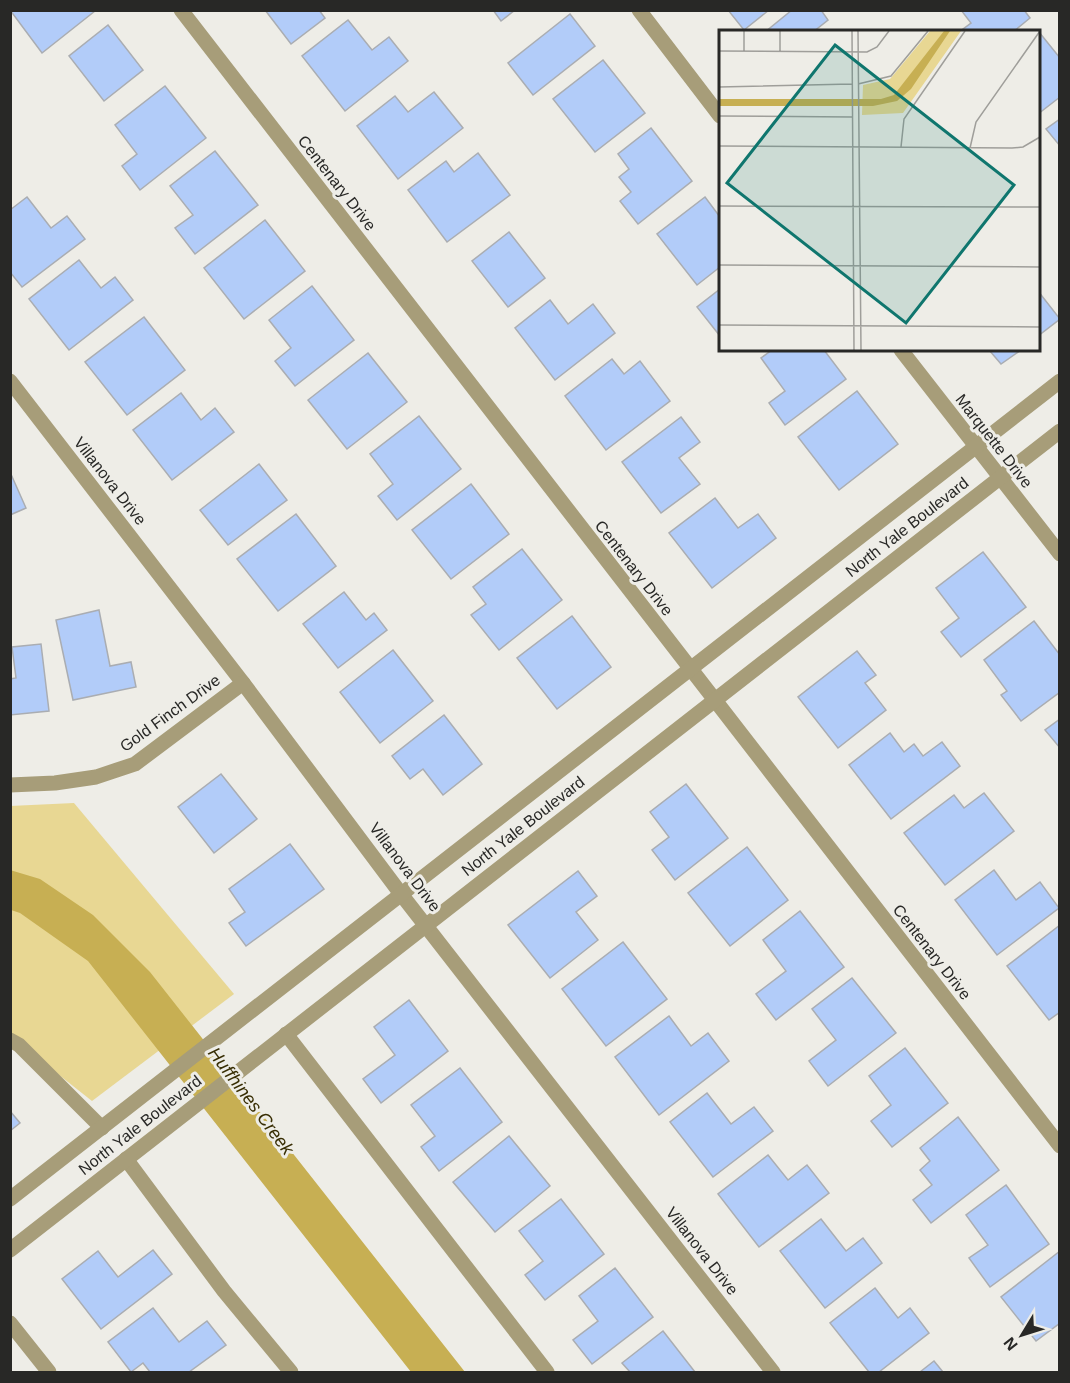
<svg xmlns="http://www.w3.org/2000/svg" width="1070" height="1383" viewBox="0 0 1070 1383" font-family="Arial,sans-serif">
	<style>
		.green { fill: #e8d793 }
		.water { fill: #c7af53 }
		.building { fill: #b2ccf9; stroke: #aaadb2; stroke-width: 1.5 }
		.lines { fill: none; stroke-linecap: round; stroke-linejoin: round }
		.service { stroke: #a79d79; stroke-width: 15 }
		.minor { stroke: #a79d79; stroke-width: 15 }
		.tertiary { stroke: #a79d79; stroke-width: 15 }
		.labels { text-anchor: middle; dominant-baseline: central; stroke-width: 6; stroke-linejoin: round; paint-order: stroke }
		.street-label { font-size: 16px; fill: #282826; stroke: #eeede7 }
		.water-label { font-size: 18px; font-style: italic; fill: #382e04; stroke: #eeede7 }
		.inset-road { fill: none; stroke: #9f9e9a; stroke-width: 1.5 }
		.view { fill: #0f766e; fill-opacity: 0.15; stroke: #0f766e; stroke-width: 3 }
		.inset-edge { fill: none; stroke: #282826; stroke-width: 3 }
	</style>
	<rect width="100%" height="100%" fill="#eeede7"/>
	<path class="green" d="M74,803l160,191 -142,107 -81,-64 -1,-231z"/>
	<path class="water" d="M10,870l30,9 53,36 57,57 315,400h-54l-323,-411 -68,-48 -9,-3z"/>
	<g class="building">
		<path d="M10,10h84l1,1 -53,42z"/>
		<path d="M265,10h54l6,8 -34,26z"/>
		<path d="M493,10h22l-14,11z"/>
		<path d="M728,10h41l-25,20z"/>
		<path d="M792,10h29l7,10 -15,12h-48z"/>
		<path d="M961,10h63l6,8 -17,14h-54l12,-9z"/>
		<path d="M570,14l25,32 -62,49 -25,-32z"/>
		<path d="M348,20l24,30 17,-13 19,24 -63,50 -43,-55z"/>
		<path d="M108,25l35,45 -39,31 -35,-45z"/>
		<path d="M1039,32l21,26v39l-22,17z"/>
		<path d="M603,60l42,53 -50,39 -42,-53z"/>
		<path d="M165,86l41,52 -66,52 -18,-24 15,-12 -22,-29z"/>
		<path d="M434,92l29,36 -65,51 -41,-53 38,-30 13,16z"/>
		<path d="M1060,119v27l-14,-17z"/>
		<path d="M651,128l41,53 -54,43 -18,-23 11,-9 -12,-15 10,-8 -11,-15z"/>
		<path d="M215,151l43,54 -63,49 -20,-26 18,-13 -23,-29z"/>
		<path d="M478,153l32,42 -63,47 -39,-52 38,-29 8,11z"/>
		<path d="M27,197l24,31 16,-12 18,23 -63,48 -12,-15v-62z"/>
		<path d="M705,197l15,20v50l-23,18 -40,-51z"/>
		<path d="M265,220l40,51 -61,48 -40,-51z"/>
		<path d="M509,232l36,46 -37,29 -36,-46z"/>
		<path d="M79,260l22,28 14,-11 18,23 -64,50 -40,-51z"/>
		<path d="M312,286l42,54 -59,46 -20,-25 16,-13 -22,-28z"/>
		<path d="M720,289v47l-23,-29z"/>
		<path d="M1038,291l22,28 -22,17z"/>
		<path d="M550,300l18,24 25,-20 22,29 -60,47 -40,-52z"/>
		<path d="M144,317l41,53 -58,45 -42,-53z"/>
		<path d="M772,350h52l22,29 -61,46 -16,-22 16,-12 -24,-33z"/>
		<path d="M989,350h32l-20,14z"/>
		<path d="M368,353l39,49 -60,47 -39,-49z"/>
		<path d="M612,359l12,15 16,-13 30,40 -64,49 -41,-54z"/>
		<path d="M857,391l41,53 -59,46 -41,-53z"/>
		<path d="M181,393l20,27 14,-12 19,24 -62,48 -39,-50z"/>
		<path d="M419,416l42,53 -64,51 -19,-24 15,-12 -23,-30z"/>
		<path d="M681,417l19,25 -21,16 21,26 -39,29 -39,-51z"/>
		<path d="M259,464l28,36 -59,45 -28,-35z"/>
		<path d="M10,472l16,36 -16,7z"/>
		<path d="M471,484l38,50 -58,45 -39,-49z"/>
		<path d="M715,498l23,30 20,-14 18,24 -64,50 -43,-55z"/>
		<path d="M296,514l40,52 -58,45 -41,-52z"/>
		<path d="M522,549l40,51 -63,50 -28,-35 15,-11 -13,-17z"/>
		<path d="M983,552l43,55 -65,50 -20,-25 18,-14 -23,-30z"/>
		<path d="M344,592l22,28 8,-7 13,17 -49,38 -35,-44z"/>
		<path d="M99,610l11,56 21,-4 5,25 -63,13 -17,-80z"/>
		<path d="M572,616l39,51 -54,42 -40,-51z"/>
		<path d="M1034,621l26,34v37l-39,29 -20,-26 6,-4 -23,-31z"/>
		<path d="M41,644l8,67 -39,4v-36l6,-1 -4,-31z"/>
		<path d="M393,650l40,51 -53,42 -40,-51z"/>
		<path d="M857,651l19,24 -11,8 21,27 -48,38 -40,-51z"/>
		<path d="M444,715l38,49 -39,31 -20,-26 -13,10 -18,-23z"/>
		<path d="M1060,719v29l-15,-18z"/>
		<path d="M890,733l14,19 10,-8 9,12 19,-14 18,24 -69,53 -42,-54z"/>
		<path d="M221,774l36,45 -43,34 -36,-46z"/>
		<path d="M686,784l42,54 -53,42 -23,-30 17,-13 -19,-25z"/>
		<path d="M984,793l30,38 -69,54 -41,-52 50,-38 10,13z"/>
		<path d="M290,844l34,45 -78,57 -17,-23 16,-11 -16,-23z"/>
		<path d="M747,847l41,53 -58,46 -42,-53z"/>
		<path d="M994,870l22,30 24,-18 19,26 -62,47 -42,-55z"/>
		<path d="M578,871l19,25 -21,16 22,28 -48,38 -42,-53z"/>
		<path d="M800,911l44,56 -68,53 -20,-26 30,-23 -23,-31z"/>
		<path d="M1060,925v87l-11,8 -42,-54z"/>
		<path d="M623,942l44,57 -61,47 -44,-57z"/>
		<path d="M852,978l44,55 -68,53 -19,-25 27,-21 -24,-31z"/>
		<path d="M409,1000l39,51 -67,52 -18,-24 32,-24 -21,-28z"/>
		<path d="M669,1016l22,30 17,-13 21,28 -70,54 -44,-58z"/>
		<path d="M905,1048l43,55 -56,44 -21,-26 20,-16 -22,-29z"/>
		<path d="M460,1068l42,54 -63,49 -18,-24 14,-11 -24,-31z"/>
		<path d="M707,1093l24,31 23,-17 19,24 -60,46 -43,-55z"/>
		<path d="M10,1111l10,12 -10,8z"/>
		<path d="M958,1117l41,53 -68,53 -18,-23 19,-15 -12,-15 10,-9 -10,-13z"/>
		<path d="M509,1136l41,50 -55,46 -42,-50z"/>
		<path d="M768,1155l20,25 19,-15 22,28 -70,54 -41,-53z"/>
		<path d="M1006,1185l43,59 -59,43 -21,-29 19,-13 -22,-30z"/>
		<path d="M561,1199l43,55 -59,46 -20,-25 18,-14 -24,-30z"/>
		<path d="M821,1219l25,32 17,-13 19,25 -57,45 -45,-57z"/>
		<path d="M153,1250l19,24 -71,55 -39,-50 36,-28 20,26z"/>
		<path d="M1060,1251v72l-24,18 -35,-44z"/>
		<path d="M615,1268l38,49 -61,47 -19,-24 25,-19 -19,-25z"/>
		<path d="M875,1288l23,30 12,-10 19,25 -50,39h-10l-39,-49z"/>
		<path d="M153,1308l26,34 28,-21 19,24 -37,27h-39l-7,-9 -12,9 -23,-30z"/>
		<path d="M663,1331l32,41h-65l-8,-9z"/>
		<path d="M934,1361l9,11h-23z"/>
	</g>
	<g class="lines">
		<g class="service">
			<path d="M286,1034l261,338"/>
			<path d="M10,1040l9,5 83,83"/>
			<path d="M126,1159l98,132 67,81"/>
		</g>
		<g class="minor">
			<path d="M181,10l879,1136"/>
			<path d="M639,10l81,106"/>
			<path d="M901,350l159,204"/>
			<path d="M10,381l233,302 158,211 372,478"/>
			<path d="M10,785l45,-2 41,-6 39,-13 108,-81"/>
			<path d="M10,1323l39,49"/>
		</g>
		<g class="tertiary">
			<path d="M10,1199l1050,-818"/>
			<path d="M10,1250l1050,-819"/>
		</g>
	</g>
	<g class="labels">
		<g class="street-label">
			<text transform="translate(337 183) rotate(52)">Centenary Drive</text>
			<text transform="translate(994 441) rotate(52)">Marquette Drive</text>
			<text transform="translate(110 481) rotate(52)">Villanova Drive</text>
			<text transform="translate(907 527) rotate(-38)">North Yale Boulevard</text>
			<text transform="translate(634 568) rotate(52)">Centenary Drive</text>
			<text transform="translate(170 713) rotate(-36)">Gold Finch Drive</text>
			<text transform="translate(523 826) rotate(-38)">North Yale Boulevard</text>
			<text transform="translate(405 867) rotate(53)">Villanova Drive</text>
			<text transform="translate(932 952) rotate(52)">Centenary Drive</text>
			<text transform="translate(140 1125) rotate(-38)">North Yale Boulevard</text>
			<text transform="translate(702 1251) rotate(52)">Villanova Drive</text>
		</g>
		<g class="water-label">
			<text transform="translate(251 1101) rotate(53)">Huffhines Creek</text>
		</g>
	</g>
	<g transform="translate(719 30)">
		<rect width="321" height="321" fill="#eeede7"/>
		<path d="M211,1h31l-58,82 -41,2 1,-30 27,-6z" fill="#e8d793"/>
		<path d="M225,1h6l-39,58 -14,12 -24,5h-154v-7h162l13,-4z" fill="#c7af53"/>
		<path class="inset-road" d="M61,1v21M133,1l2,319M139,1l3,319M0,21l148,1 10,-5 12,-16M25,21v-20M139,54l33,-8 37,-45M0,57l133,-3M0,86l133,1M0,116l293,2 11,-1 17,-10M182,117l3,-28 61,-88M251,118l6,-26 64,-91M0,176l321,1M0,235l321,2M0,295l321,2"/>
		<path class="view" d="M116,15l179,140 -108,138 -179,-140z"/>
		<rect width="321" height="321" class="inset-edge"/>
	</g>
	<rect width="1070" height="1383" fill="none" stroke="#282826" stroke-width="24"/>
	<g transform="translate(1022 1335) rotate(232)" stroke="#eeede7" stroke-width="4.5" paint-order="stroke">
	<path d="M0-4.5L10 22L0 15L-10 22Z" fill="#282826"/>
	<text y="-9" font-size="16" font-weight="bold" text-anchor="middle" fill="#282826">N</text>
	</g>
</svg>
